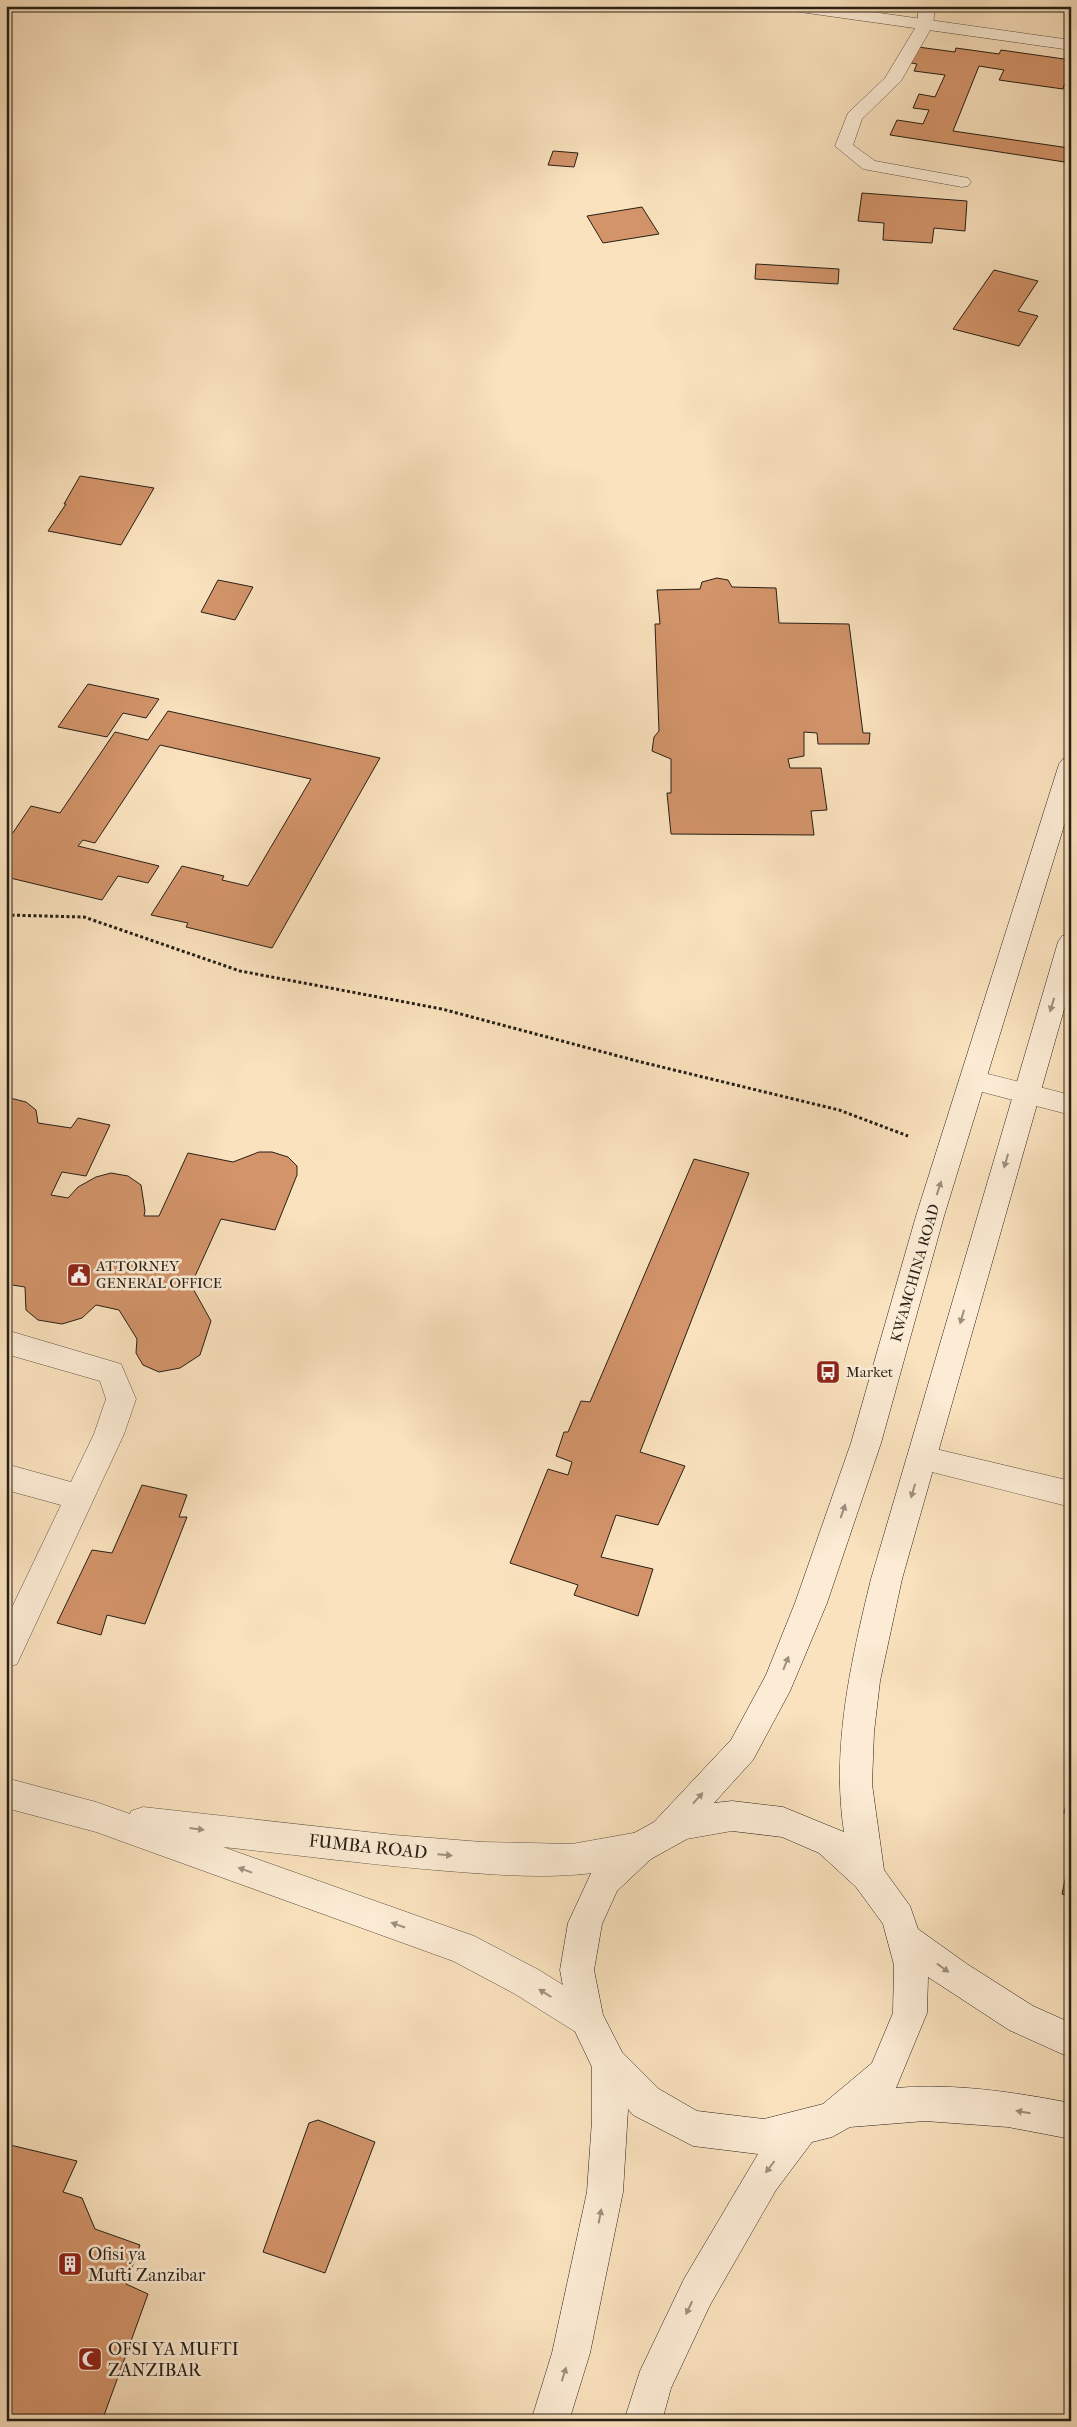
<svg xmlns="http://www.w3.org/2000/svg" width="1077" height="2427" viewBox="0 0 1077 2427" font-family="'IM FELL French Canon',serif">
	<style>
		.building { fill: #d3946a; stroke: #261f16 }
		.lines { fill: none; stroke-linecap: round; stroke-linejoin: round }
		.service-casing { stroke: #5b5040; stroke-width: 1 }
		.minor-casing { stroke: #5b5040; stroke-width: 1 }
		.tertiary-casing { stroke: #5b5040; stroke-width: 1 }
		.secondary-casing { stroke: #261f16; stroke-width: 1 }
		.path { stroke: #261f16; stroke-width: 3; stroke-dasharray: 3 2.5; stroke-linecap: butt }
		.service { fill: #fcecd5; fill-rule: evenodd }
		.minor { fill: #fcecd5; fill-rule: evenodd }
		.tertiary { fill: #fcecd5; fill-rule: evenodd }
		.secondary { fill: #fcecd5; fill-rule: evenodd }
		.oneway { fill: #9c907f }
		.labels { text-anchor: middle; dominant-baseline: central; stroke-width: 5; stroke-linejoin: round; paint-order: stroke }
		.poi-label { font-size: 15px; fill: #261f16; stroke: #fcecd5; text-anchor: start }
		.street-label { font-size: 15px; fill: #261f16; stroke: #fcecd5 }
		.near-street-label { font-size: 18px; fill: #261f16; stroke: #fcecd5 }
		.near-poi-label { font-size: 18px; fill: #261f16; stroke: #fcecd5; text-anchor: start }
	</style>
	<rect width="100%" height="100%" fill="#fae2be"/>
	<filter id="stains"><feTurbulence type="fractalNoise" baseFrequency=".004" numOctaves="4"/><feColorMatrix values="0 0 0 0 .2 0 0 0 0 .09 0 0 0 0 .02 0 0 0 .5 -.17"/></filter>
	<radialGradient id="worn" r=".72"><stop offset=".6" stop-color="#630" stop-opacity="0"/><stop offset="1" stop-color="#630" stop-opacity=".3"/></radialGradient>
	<g class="building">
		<path d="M918,47l37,5 1,-4 43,6 2,-4 70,10v26l-7,-1 -1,4 -64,-9 5,-10 -25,-4 -26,65 116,17 2,-4v19l-181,-28 7,-15 26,4 6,-14 -16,-2 6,-14 16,3 10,-22 -31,-4 3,-7 -6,-1z"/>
		<path d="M553,151l25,2 -4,14 -26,-2z"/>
		<path d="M862,193l105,8 -2,30 -31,-3 -2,15 -49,-3 1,-17 -26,-2z"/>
		<path d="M642,207l17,27 -56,9 -16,-27z"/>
		<path d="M756,264l83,5 -1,15 -83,-5z"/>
		<path d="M994,270l44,11 -20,30 20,5 -19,30 -66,-17z"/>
		<path d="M80,476l74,12 -33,57 -73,-14 18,-27h-2z"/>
		<path d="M717,578l11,2 4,7 44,1 3,35 70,1 14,109h7l-1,11h-51l-1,-11 -13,-1v24l-16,3 2,9h31l6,42 -16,1 3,24 -143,-1 -4,-41h4v-34l-19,-8 2,-14 5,-6 -4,-107h5l-3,-34 43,-1 2,-7z"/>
		<path d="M218,580l35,7 -18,33 -34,-8z"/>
		<path d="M88,684l71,15 -13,19 -23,-5 -16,24 -49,-10z"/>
		<path d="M168,711l212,47 -108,190 -86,-21 2,-4 -37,-8 31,-49 42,10 -2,4 26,6 63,-107 -151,-34 -65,98 -12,-3 -5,6 81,20 -11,17 -30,-7 -16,24 -96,-23v-34l25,-37 29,7 55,-81 33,8z"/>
		<path d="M10,1098l16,4 10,8 2,13 33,5 7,-10 32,7 -24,51 -24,-4 -11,23 17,3 10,-11 18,-10 15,-4 17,3 13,9 4,26 -1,5h15l29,-63 45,9 26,-10h13l16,5 9,9v9l-22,55 -54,-11 -30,66 20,36 -11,34 -20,13 -21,4 -16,-7 -7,-12 1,-14 -18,-29 -23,-5 -14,13 -20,6 -24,-4 -12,-10 -1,-23 -19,-3v-185z"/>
		<path d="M694,1159l55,14 -109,279 45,14 -27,59 -42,-10 -15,42 52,12 -15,47 -64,-21 4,-10 -68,-22 38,-94 20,6 4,-13 -16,-6 8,-24h4l13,-31 9,1z"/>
		<path d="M142,1485l45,10 -8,22h8l-42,107 -38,-9 -6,20 -44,-12 35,-73 20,3z"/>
		<path d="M1071,1778v37l-7,-2z"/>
		<path d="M1071,1852v45l-9,-3z"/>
		<path d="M318,2120l57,22 -50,131 -62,-21 46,-129z"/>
		<path d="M6,2144l71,17 -14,31 19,6 13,31 45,16 -14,39 22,10 -46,127h-96z"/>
	</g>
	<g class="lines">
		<defs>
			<g id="service">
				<path d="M919,6h16l-2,19 -32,56 -39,38 -9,26 22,16 93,17 3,4 -3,4 -6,1 -99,-18 -28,-23 13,-33 37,-35 32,-53z"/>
				<path d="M6,1330l115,34 15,35 -12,35 -107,230 -11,4v-48l55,-115 -55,-15v-26l65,18 23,-48 12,-35 -6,-18 -94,-27z"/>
			</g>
			<g id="minor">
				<path d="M785,6h45l241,34v10l-278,-39z"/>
				<path d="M972,1070l99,25v20l-108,-28 -4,-7 4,-7z"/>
				<path d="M923,1446l148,35v26l-159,-40 -4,-9 4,-9z"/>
			</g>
			<path id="tertiary" d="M6,1778l90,24 34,12 1,-3 12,-4 251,28 88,7 90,2 67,-12 12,5 5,11 -5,11c-62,24 -139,17 -204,12 -75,-6 -149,-16 -224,-24l251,89 65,34 59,37 5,12 -5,12 -12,5 -12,-5 -59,-37 -62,-33 -357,-129 -90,-24z"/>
			<path id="secondary" d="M1071,756v47l-127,413 -63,227 -54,160 -37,88 -37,69 -39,43 18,-2 51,6 61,25c-13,-84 7,-171 27,-253l187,-637 4,-6 9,-3v52l-169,594 -22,102 -6,51 -2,52 12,86 26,36 8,23 49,35 66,42 38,17v35l-62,-28 -81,-53 -1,36 -31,75c59,-5 117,4 175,15v36l-63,-12 -83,-6 -75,6 -18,10 -20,5 -36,48 -66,115 -39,83 -9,33h-38l16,-50 44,-92 74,-125 -65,-8 -60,-31 -5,-6 -5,83 -33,161 -21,68h-38l21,-68 35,-161 5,-72v-53l-23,-48 -9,-49 8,-47 25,-54 34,-32 27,-15 77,-82 35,-65 29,-72 56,-160 65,-227 143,-452 4,-5zM732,1831l50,6 37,16 37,34 27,37 11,41 -1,48 -21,50 -49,41 -59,15 -67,-8 -38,-22 -37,-37 -19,-37 -9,-45 8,-46 15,-33 34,-32 36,-20z"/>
		</defs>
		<use href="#service" class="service-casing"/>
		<use href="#minor" class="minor-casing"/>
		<use href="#tertiary" class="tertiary-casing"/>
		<use href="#secondary" class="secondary-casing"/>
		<path class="path" d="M6,915l78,2 156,54 202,38 195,52 202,49 69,26"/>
		<use href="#service" class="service"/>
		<use href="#minor" class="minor"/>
		<use href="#tertiary" class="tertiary"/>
		<use href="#secondary" class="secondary"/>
	</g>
	<defs><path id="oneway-solid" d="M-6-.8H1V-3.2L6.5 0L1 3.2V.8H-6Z" transform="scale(1.25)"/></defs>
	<g class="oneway">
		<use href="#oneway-solid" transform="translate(1052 1005) rotate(107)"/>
		<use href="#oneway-solid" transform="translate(1006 1161) rotate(106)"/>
		<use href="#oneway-solid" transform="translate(939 1188) rotate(-72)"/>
		<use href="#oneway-solid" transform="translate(962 1317) rotate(106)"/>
		<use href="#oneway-solid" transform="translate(913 1491) rotate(107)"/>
		<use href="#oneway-solid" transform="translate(843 1511) rotate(-71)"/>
		<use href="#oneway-solid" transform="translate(786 1663) rotate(-68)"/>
		<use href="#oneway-solid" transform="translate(698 1798) rotate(-48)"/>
		<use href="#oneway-solid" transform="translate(197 1829) rotate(7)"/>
		<use href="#oneway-solid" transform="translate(445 1855) rotate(5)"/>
		<use href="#oneway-solid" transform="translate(245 1870) rotate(-160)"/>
		<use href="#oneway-solid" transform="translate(398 1925) rotate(-161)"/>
		<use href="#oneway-solid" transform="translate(943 1968) rotate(36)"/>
		<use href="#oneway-solid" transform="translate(545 1993) rotate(-148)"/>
		<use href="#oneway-solid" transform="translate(1023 2112) rotate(-170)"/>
		<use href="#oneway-solid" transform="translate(770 2167) rotate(127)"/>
		<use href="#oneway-solid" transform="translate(600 2216) rotate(-79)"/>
		<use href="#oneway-solid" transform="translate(689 2308) rotate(115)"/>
		<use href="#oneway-solid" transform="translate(564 2374) rotate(-73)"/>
	</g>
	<defs>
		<symbol id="civic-square" viewBox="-11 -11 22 22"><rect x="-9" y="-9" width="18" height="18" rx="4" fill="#8f2418" stroke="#fcecd5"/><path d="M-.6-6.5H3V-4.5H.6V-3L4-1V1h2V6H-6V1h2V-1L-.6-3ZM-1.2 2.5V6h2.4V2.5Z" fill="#fff"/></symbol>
		<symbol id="bus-square" viewBox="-11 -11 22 22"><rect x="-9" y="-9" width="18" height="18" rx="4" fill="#8f2418" stroke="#fcecd5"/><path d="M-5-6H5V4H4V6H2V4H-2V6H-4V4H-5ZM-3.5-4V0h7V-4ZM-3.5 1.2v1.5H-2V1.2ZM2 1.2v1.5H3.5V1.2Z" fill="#fff"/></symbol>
		<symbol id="building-square" viewBox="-11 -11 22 22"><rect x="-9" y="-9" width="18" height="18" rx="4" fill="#8f2418" stroke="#fcecd5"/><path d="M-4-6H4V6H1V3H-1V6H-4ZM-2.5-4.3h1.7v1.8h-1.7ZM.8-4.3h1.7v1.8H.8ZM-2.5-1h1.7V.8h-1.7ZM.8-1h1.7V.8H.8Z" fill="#fff"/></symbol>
		<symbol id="mosque-square" viewBox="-11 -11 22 22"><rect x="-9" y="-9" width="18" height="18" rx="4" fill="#8f2418" stroke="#fcecd5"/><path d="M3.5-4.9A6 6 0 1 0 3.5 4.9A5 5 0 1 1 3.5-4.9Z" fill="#fff"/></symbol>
	</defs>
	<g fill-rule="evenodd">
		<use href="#civic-square" x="65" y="1261" width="28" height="28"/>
		<use href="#bus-square" x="814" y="1358" width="28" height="28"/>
		<use href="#building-square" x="56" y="2250" width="28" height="28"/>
		<use href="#mosque-square" x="76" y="2345" width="28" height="28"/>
	</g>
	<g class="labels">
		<g class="poi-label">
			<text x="96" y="1266">ATTORNEY<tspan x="96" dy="17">GENERAL OFFICE</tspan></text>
			<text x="846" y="1372">Market</text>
		</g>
		<g class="street-label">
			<text transform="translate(915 1273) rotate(-74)">KWAMCHINA ROAD</text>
		</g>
		<g class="near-street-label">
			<text transform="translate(368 1847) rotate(6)">FUMBA ROAD</text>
		</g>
		<g class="near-poi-label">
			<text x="88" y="2254">Ofisi ya<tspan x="88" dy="21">Mufti Zanzibar</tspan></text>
			<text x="108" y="2349">OFSI YA MUFTI<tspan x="108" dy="21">ZANZIBAR</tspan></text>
		</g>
	</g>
	<rect width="1077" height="2427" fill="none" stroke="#fae2be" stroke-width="25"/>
	<rect x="8" y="8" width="1062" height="2412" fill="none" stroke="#261f16" stroke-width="2.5"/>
	<rect x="12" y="12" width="1052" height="2402" fill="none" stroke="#261f16"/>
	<rect width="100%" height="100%" filter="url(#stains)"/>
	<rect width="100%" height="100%" fill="url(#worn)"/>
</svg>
